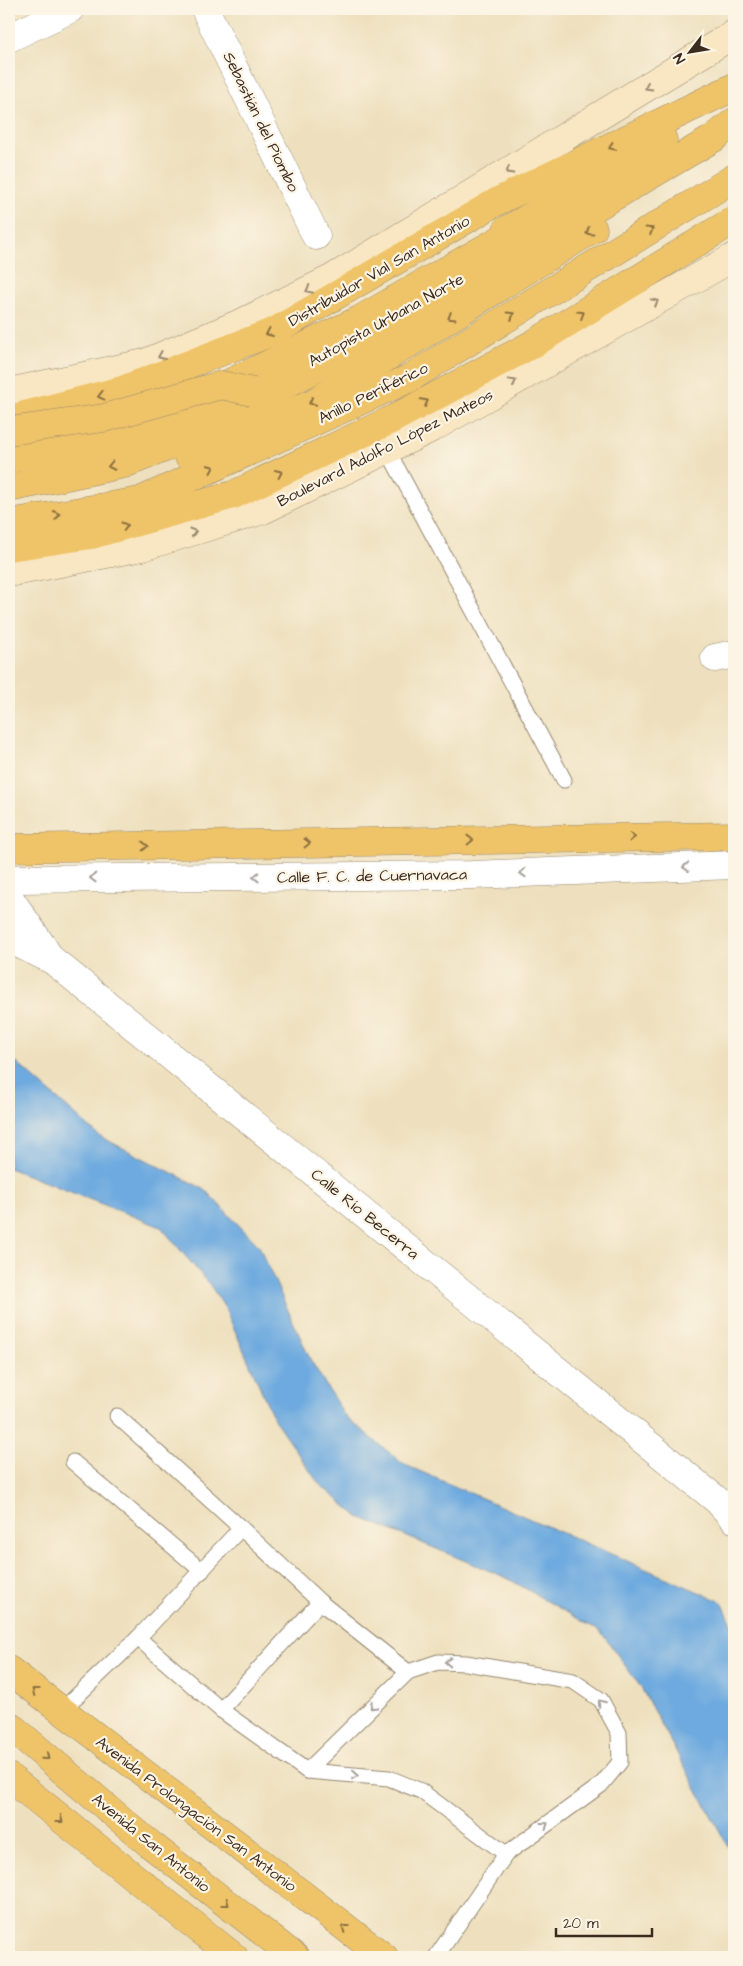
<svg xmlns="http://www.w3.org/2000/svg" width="743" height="1966" viewBox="0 0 743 1966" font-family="'Architects Daughter',sans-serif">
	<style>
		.water { fill: #6eaadf; stroke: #546a7e }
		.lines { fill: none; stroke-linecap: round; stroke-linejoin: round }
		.lane-casing { stroke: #94856e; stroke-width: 17 }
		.street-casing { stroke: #94856e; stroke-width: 29 }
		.secondary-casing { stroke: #94856e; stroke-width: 29 }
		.primary-casing { stroke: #94856e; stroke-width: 29 }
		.highway-casing { stroke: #94856e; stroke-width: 29 }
		.lane { stroke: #fff; stroke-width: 15 }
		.street { stroke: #fff; stroke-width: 28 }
		.secondary { stroke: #f9e7c3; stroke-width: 28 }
		.primary { stroke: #efc469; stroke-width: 28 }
		.highway { stroke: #efc469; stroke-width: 28 }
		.highway-bridge-casing { stroke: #94856e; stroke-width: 29; stroke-linecap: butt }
		.highway-bridge { stroke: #efc469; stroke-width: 28 }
		.oneway { stroke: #9a8870 }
		.oneway2 { stroke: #8c6f40 }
		.oneway3 { stroke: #a79f9a }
		.labels { text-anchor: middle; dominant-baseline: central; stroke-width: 4.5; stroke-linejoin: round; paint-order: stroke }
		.street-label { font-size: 16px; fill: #3b2a1e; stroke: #fcf5e5 }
	</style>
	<rect width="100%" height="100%" fill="#fcf5e5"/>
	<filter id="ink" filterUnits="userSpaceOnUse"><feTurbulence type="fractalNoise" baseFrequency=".02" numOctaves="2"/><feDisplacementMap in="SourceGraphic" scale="10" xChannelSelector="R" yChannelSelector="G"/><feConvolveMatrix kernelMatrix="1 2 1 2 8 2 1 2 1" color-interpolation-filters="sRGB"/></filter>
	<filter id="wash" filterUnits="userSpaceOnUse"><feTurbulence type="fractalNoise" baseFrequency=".0096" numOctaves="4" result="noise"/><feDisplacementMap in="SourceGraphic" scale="20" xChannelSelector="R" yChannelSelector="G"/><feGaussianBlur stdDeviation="1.12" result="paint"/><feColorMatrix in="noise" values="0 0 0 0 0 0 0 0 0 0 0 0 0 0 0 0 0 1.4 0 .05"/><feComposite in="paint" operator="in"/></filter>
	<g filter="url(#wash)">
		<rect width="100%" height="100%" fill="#eee0be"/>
		<path class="water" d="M9,1056l90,80 105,53 55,57 51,113 34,56 59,49 319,138 12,26v229l-94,-171 -39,-54 -94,-54 -148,-61 -40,-33 -45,-65 -49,-111 -15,-23 -49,-58 -152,-59z"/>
	</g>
	<g filter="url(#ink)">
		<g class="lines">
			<defs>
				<g id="lane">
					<path d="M387,449l177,331"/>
					<path d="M117,1416l124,112 -103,110 83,72 86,61 82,7 32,13 85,63"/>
					<path d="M73,1462l129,109"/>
					<path d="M241,1528l79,74 88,70"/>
					<path d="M221,1710l99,-108"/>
					<path d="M61,1711l77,-73"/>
					<path d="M307,1771l101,-99 30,-10 28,1 107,18 28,19 18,33 1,29 -19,23 -95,69 -70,103"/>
				</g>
				<g id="street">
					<path d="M205,9l111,227"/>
					<path d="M9,38l61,-29"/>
					<path d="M715,658l19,-4"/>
					<path d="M9,879l463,-4 262,-10"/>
					<path d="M9,897l42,62 667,542 16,18"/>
					<path d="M9,939l41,20"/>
				</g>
				<g id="secondary">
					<path d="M9,392l136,-29 96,-40 92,-45 401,-244"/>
					<path d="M9,573l133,-26 121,-37 169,-82 302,-171"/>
				</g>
				<g id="primary">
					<path d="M9,1670l375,287"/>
					<path d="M9,1777l225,180"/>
				</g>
				<g id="highway">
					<path d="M507,230l156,-90"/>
					<path d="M211,392l148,-72 167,-95"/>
					<path d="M9,419l113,-29 153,-59 223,-130 236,-114"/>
					<path d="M188,455l125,-52 280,-174"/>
					<path d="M9,459c68,-9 135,-27 200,-49"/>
					<path d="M9,488l115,-24 41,-16 191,-101 358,-209 20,-16"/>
					<path d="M9,523l131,-22 268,-122 326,-201"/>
					<path d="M9,547l82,-12 142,-40 160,-76 140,-75 201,-124"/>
					<path d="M9,848l725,-12"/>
					<path d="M9,1725l142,120 144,112"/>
				</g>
			</defs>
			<use href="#lane" class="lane-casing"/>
			<use href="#street" class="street-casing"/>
			<use href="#secondary" class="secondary-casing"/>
			<use href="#primary" class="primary-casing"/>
			<use href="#highway" class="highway-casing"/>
			<use href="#lane" class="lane"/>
			<use href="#street" class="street"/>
			<use href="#secondary" class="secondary"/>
			<use href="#primary" class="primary"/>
			<use href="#highway" class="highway"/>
			<defs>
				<path id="highway-bridge" d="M9,431l95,-13 117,-33 32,7"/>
			</defs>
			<use href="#highway-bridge" class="highway-bridge-casing"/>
			<use href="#highway-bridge" class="highway-bridge"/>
		</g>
		<defs><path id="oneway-chevron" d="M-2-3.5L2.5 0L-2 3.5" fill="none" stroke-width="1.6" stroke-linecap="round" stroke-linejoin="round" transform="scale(1.25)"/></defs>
		<g class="oneway">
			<use href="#oneway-chevron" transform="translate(648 87) rotate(149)"/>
			<use href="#oneway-chevron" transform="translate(509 171) rotate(149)"/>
			<use href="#oneway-chevron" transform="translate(309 290) rotate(154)"/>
			<use href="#oneway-chevron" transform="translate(655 302) rotate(-29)"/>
			<use href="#oneway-chevron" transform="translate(161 356) rotate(157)"/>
			<use href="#oneway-chevron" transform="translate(513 382) rotate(-29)"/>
			<use href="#oneway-chevron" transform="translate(193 532) rotate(-17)"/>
		</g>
		<g class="oneway2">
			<use href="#oneway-chevron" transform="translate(612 147) rotate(154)"/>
			<use href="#oneway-chevron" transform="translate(650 230) rotate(-32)"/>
			<use href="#oneway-chevron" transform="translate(589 232) rotate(148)"/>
			<use href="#oneway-chevron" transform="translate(581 314) rotate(-32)"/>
			<use href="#oneway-chevron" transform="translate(511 315) rotate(-32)"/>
			<use href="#oneway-chevron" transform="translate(451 317) rotate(148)"/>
			<use href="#oneway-chevron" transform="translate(269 333) rotate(157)"/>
			<use href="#oneway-chevron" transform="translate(101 396) rotate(165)"/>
			<use href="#oneway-chevron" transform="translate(312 402) rotate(153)"/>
			<use href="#oneway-chevron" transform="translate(425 402) rotate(-28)"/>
			<use href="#oneway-chevron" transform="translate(111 466) rotate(168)"/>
			<use href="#oneway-chevron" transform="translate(211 468) rotate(-24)"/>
			<use href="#oneway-chevron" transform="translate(279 473) rotate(-25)"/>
			<use href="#oneway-chevron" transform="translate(57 515) rotate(-10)"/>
			<use href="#oneway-chevron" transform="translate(125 526) rotate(-16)"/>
			<use href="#oneway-chevron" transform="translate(632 837) rotate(-1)"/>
			<use href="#oneway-chevron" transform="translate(470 840) rotate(-1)"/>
			<use href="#oneway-chevron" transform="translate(307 843) rotate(-1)"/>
			<use href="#oneway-chevron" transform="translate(145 846) rotate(-1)"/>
			<use href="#oneway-chevron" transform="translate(35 1691) rotate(-142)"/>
			<use href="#oneway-chevron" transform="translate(46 1757) rotate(40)"/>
			<use href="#oneway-chevron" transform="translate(60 1820) rotate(38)"/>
			<use href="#oneway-chevron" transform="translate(226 1903) rotate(38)"/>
			<use href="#oneway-chevron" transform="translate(345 1928) rotate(-143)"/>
		</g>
		<g class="oneway3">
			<use href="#oneway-chevron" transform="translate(686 867) rotate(178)"/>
			<use href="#oneway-chevron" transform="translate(523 873) rotate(178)"/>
			<use href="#oneway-chevron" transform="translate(256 877) rotate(179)"/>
			<use href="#oneway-chevron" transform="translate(93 878) rotate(179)"/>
			<use href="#oneway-chevron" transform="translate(448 1662) rotate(-177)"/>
			<use href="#oneway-chevron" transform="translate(601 1703) rotate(-129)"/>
			<use href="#oneway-chevron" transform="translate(373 1706) rotate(136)"/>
			<use href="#oneway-chevron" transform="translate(355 1775) rotate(5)"/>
			<use href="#oneway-chevron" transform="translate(545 1825) rotate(-36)"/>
		</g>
	</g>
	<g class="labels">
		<g class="street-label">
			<text transform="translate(261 122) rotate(64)">Sebastián del Piombo</text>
			<text transform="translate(379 271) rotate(-30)">Distribuidor Vial San Antonio</text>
			<text transform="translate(386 320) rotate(-29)">Autopista Urbana Norte</text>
			<text transform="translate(373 393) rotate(-26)">Anillo Periférico</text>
			<text transform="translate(385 448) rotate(-27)">Boulevard Adolfo López Mateos</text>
			<text transform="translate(372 876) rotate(-1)">Calle F. C. de Cuernavaca</text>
			<text transform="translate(365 1214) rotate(39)">Calle Río Becerra</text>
			<text transform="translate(196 1814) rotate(37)">Avenida Prolongación San Antonio</text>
			<text transform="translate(151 1843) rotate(39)">Avenida San Antonio</text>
		</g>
	</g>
	<rect width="743" height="1966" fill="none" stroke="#fcf5e5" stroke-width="30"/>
	<g transform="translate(690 52) rotate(239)" stroke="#fcf5e5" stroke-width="4" paint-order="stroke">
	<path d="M0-4L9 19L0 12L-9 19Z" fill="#3b2a1e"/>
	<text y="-8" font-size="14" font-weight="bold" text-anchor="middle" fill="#3b2a1e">N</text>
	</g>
	<path d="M556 1928v8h96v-8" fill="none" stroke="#3b2a1e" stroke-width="2.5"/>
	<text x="563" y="1928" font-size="15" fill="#3b2a1e" stroke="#fcf5e5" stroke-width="4" paint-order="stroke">20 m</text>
</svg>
